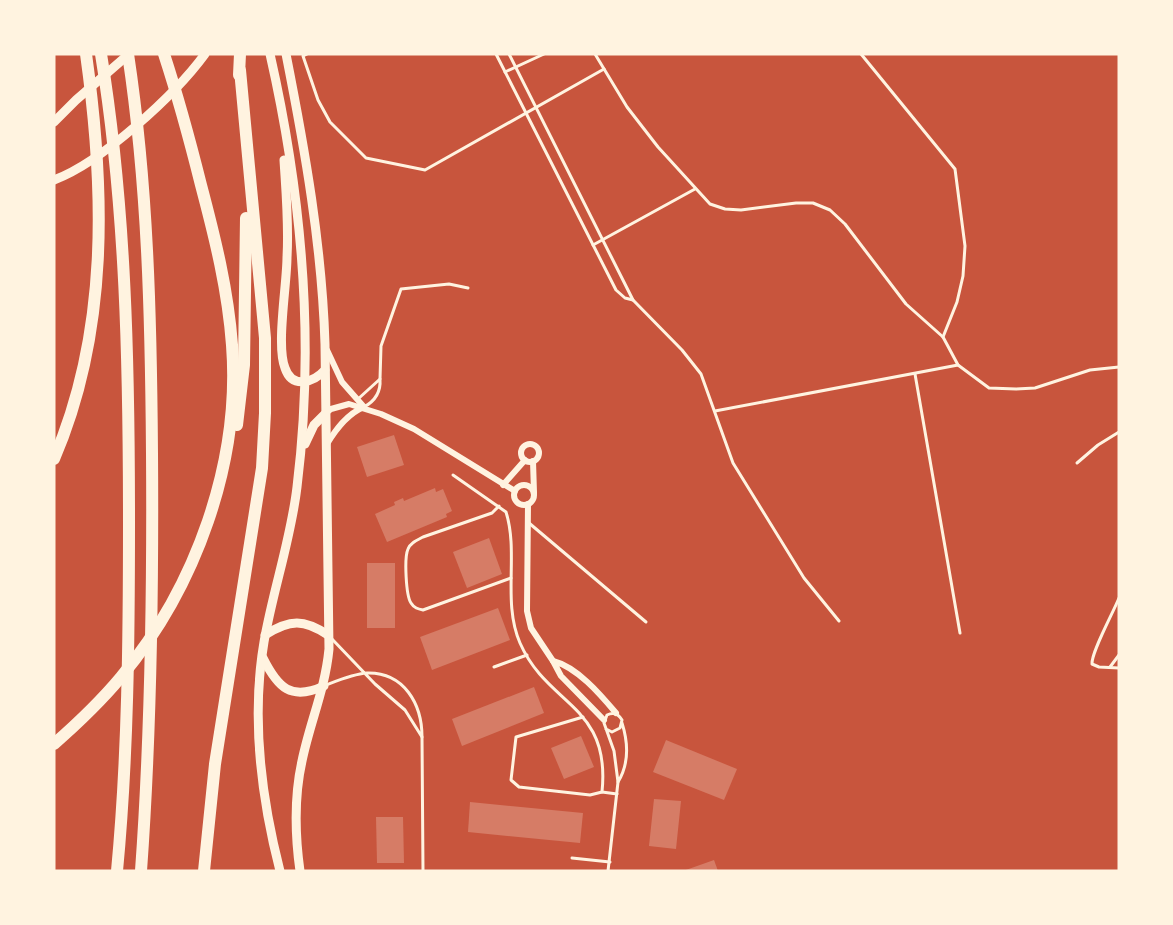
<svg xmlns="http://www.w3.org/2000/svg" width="1173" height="925" viewBox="0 0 1173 925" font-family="Roboto,sans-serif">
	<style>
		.building { fill: #d67c66 }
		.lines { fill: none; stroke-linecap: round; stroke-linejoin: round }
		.service { stroke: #fff3e0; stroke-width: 3 }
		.minor { stroke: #fff3e0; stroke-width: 6 }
		.primary { stroke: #fff3e0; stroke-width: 9 }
		.motorway { stroke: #fff3e0; stroke-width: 12 }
	</style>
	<rect width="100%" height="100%" fill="#c8553d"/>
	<g class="building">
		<path d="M394,435l10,30 -37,12 -10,-30z"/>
		<path d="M435,488l1,4 7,-3 9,22 -6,3 1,3 -60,25 -12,-28 20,-9 -1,-3 9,-4 1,3z"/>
		<path d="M489,538l13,36 -35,14 -14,-36z"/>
		<rect x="367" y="563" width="28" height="65"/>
		<path d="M498,608l12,32 -78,30 -12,-33z"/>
		<path d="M534,687l10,26 -82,33 -10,-27z"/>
		<path d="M581,736l13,31 -30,12 -13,-31z"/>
		<path d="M666,740l71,29 -13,31 -71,-28z"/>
		<path d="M654,799l27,2 -5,48 -27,-3z"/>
		<path d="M470,802l113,11 -3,30 -112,-11z"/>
		<path d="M376,817h27l1,46h-27z"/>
		<path d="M714,860l4,11h-35z"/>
	</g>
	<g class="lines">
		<g class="service">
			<path d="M307,54l-4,2 15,44 12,22 36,36 59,12 179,-101"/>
			<path d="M496,54l120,236 9,8 8,2"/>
			<path d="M509,54l124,246 49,50 19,24 32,89 71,115 35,43"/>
			<path d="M595,54l32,53 31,40 52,57 15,5 16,1 55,-7h17l17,7 15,14 61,80 37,33 15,28 31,23 27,1 19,-1 55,-18 29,-3"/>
			<path d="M861,54l94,115 10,77 -2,30 -6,26 -14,35"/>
			<path d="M505,72l39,-18"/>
			<path d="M593,245l102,-56"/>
			<path d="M915,374l45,259"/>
			<path d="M380,379l1,-33 20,-57 48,-5 19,4"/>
			<path d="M358,399l22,-20c1,13 -5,22 -16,28"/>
			<path d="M715,411l243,-46"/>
			<path d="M1077,463l21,-18 21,-13"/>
			<path d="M453,475l53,37c13,41 -4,90 14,131 28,64 91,61 82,149l15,2"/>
			<path d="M499,506l-7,7 -69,24c-6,3 -13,6 -15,12 -4,9 -2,47 3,54 3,5 7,6 12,7l88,-32"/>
			<path d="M529,523l117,99"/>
			<path d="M1119,598c-6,15 -28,55 -27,66l7,3 20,1"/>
			<path d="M494,667l33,-12"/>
			<path d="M1110,667l9,-12"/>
			<path d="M326,685c13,-5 27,-11 41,-12 37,-1 55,31 55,64l-17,-27 -30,-26 -43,-45"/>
			<path d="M583,717l-67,20 -5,43 8,7 71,8 12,-3"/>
			<path d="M606,729l6,3 8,-4 2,-8c-4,-7 -9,-8 -15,-5l-3,8 10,28 4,31c11,-18 10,-40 4,-59"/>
			<path d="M422,737l1,134"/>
			<path d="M572,858l38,4"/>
			<path d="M608,871l10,-89"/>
		</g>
		<g class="minor">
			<path d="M327,350l15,32 22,25"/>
			<path d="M325,414l6,-5 18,-5 32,10 33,15 101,62"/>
			<path d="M327,444c9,-15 20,-30 37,-37"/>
			<circle cx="530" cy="453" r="9"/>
			<path d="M533,461l1,32"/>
			<circle cx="524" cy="495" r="10"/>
			<path d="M503,485l22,-25"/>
			<path d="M528,504l-1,107 4,17 22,33"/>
			<path d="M604,720l-43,-44 -8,-15c24,6 47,33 63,52"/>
		</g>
		<g class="primary">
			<path d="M270,54c32,141 45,288 27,433 -6,52 -24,103 -33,155 -13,76 -3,155 16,229"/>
			<path d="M286,54c19,96 36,192 39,290l4,305c-4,41 -19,73 -27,112 -8,36 -7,74 -2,110"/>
			<path d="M54,122l22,-22 53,-46"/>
			<path d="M284,160c2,32 5,65 3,97 0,27 -11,89 -2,111 7,21 28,15 40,2"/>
			<path d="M54,180c48,-18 121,-85 151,-126"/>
			<path d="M305,444l9,-19 11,-11"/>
			<path d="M265,635c25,-16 39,-16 63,0"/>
			<path d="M263,658c15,30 28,43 61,28"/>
		</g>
		<g class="motorway">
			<path d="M101,54c25,153 28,312 28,467 0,116 -1,234 -12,350"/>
			<path d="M128,54c20,132 23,265 24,399 1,139 -1,279 -11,418"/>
			<path d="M239,75l1,-21"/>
			<path d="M237,425l7,-60 2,-147"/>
			<path d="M54,459c55,-128 51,-269 32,-405"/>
			<path d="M54,744c24,-21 47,-43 67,-67 75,-90 120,-215 111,-332 -4,-55 -17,-107 -31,-160 -11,-44 -23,-88 -37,-131"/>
			<path d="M204,871l11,-107 47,-296 3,-55v-75l-25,-268"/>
		</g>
	</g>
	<rect width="1173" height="925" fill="none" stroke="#fff3e0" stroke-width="111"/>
</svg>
